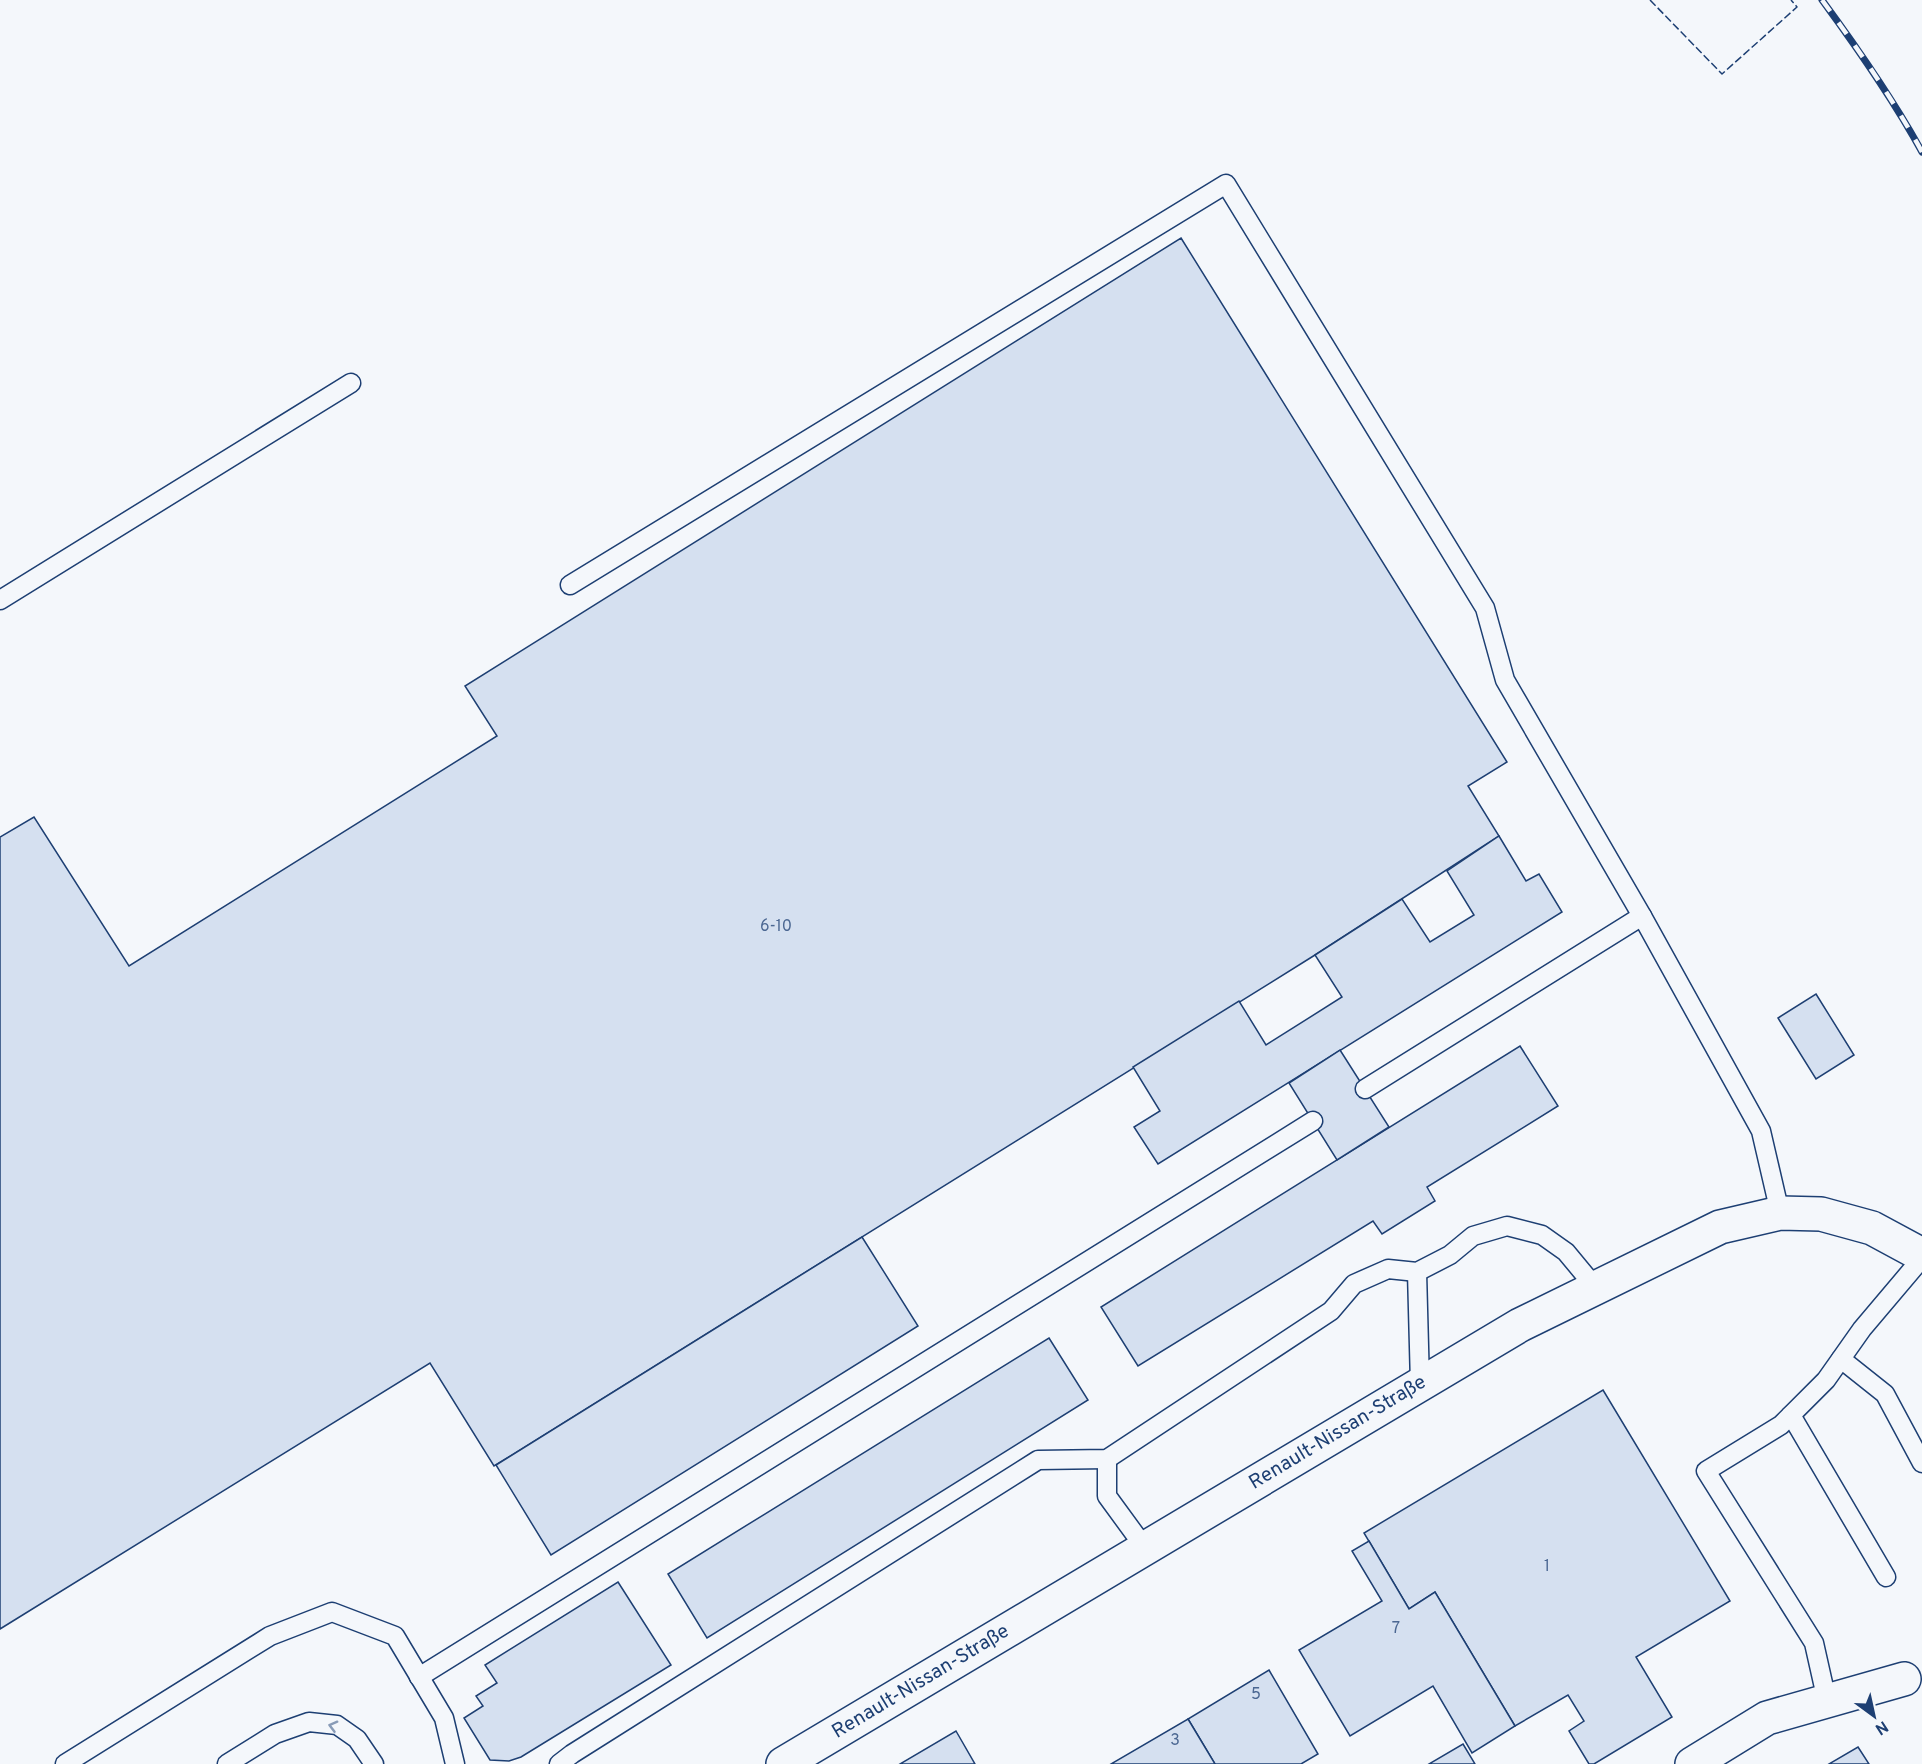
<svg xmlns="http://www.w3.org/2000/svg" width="1922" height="1764" viewBox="0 0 1922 1764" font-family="Overpass,sans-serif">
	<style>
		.building { fill: #d5e0f0; stroke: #1d3f73; stroke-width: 1.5 }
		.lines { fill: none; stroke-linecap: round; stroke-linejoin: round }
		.lane-casing { stroke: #1d3f73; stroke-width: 21 }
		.street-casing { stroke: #1d3f73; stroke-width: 36 }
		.secondary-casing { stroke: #1d3f73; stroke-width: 36 }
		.lane { stroke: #f4f7fb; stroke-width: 18 }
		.street { stroke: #f4f7fb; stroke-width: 33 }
		.secondary { stroke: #f4f7fb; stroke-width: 33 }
		.rail-casing { stroke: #1d3f73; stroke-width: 7 }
		.rail { stroke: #f4f7fb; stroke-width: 4.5; stroke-dasharray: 14; stroke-linecap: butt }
		.fence { stroke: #1d3f73; stroke-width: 1.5; stroke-dasharray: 8 3; stroke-linecap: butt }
		.oneway { stroke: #889bb7 }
		.labels { text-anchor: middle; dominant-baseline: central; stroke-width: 4.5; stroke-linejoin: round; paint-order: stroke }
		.number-label { font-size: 16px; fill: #4b6792 }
		.street-label { font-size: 20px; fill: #1d3f73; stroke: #f4f7fb }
	</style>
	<rect width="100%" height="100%" fill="#f4f7fb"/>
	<g class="building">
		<path d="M1181,238l326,524 -39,24 31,50 -184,119 -821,511 -64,-103 -430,266v-792l34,-20 95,149 368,-230 -32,-50z"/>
		<path d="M1499,836l27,45 13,-7 23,38 -404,252 -24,-37 26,-16 -27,-44 106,-66 27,44 76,-48 -27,-42 87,-56 28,43 44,-27 -27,-44z"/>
		<path d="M1816,994l38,61 -38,24 -38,-61z"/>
		<path d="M1520,1046l38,60 -131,81 8,14 -53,33 -9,-13 -235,145 -37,-59z"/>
		<path d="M1340,1050l49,77 -52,33 -48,-77z"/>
		<path d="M862,1237l56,89 -367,229 -55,-90z"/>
		<path d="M1049,1338l39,62 -381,238 -39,-64z"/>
		<path d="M1603,1390l127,211 -94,56 36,60 -78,47h-5l-20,-33 15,-10 -16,-26 -53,31 -80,-134 -26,17 -45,-76z"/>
		<path d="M1369,1541l40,68 26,-17 80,134 -43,27 -39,-67 -83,50 -51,-86 83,-49 -30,-50z"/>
		<path d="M618,1582l53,83 -150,92 -12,4 -19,-1 -26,-42 19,-12 -7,-10 21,-13 -12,-18z"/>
		<path d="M1269,1670l49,84 -17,10h-86l-27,-45z"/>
		<path d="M1188,1719l27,45h-104z"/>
		<path d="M956,1731l19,33h-75z"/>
		<path d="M1463,1744l12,20h-46z"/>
		<path d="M1858,1747l11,17h-40z"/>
	</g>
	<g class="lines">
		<defs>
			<g id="lane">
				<path d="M570,585l656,-401 259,424 20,72 137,236 119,215 19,82"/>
				<path d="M0,600l351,-217"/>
				<path d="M1365,1089l277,-173"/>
				<path d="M1417,1272l3,112"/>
				<path d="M1841,1359l44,35 37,69"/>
				<path d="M1791,1415l95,162"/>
				<path d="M1107,1459v37l38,52"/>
				<path d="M419,1677l894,-556"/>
				<path d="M1827,1701l-13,-58 -108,-172 75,-46 45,-45 36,-51 60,-71"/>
				<path d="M65,1764l205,-128 62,-24 63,24 49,82 11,46"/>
				<path d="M227,1764l48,-30 34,-12 28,3 20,14 17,25"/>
				<path d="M559,1764l13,-10 466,-294 69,-1 224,-148 23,-27 34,-15 29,3 33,-17 23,-19 34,-10 35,9 24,17 29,35"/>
			</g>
			<path id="street" d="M1692,1764l75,-46 137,-39"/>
			<path id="secondary" d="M783,1764l737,-439 200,-98 60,-14 41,1 51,14 50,27"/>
		</defs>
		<use href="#lane" class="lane-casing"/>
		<use href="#street" class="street-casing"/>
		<use href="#secondary" class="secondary-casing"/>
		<use href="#lane" class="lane"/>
		<use href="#street" class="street"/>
		<use href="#secondary" class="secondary"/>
		<defs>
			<path id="rail" d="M1822,0c36,49 71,99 100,152"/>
		</defs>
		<use href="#rail" class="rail-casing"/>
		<use href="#rail" class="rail"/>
		<path class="fence" d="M1650,0l72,74 75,-67 -6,-7"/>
	</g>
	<defs><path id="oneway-chevron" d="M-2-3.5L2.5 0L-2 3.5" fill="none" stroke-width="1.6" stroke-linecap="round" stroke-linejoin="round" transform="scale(1.5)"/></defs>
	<use class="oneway" href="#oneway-chevron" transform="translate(333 1726) rotate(-165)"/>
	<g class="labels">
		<g class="number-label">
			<text x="776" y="927">6-10</text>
			<text x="1547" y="1567">1</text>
			<text x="1396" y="1629">7</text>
			<text x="1256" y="1695">5</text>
			<text x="1175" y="1741">3</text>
		</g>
		<g class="street-label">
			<text transform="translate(1338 1433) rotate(-31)">Renault-Nissan-Straße</text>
			<text transform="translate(921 1682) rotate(-31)">Renault-Nissan-Straße</text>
		</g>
	</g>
	<g transform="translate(1874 1716) rotate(147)" stroke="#f4f7fb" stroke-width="4.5" paint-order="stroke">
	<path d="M0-4.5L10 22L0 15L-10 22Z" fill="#1d3f73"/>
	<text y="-9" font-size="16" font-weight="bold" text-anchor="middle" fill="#1d3f73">N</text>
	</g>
</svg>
